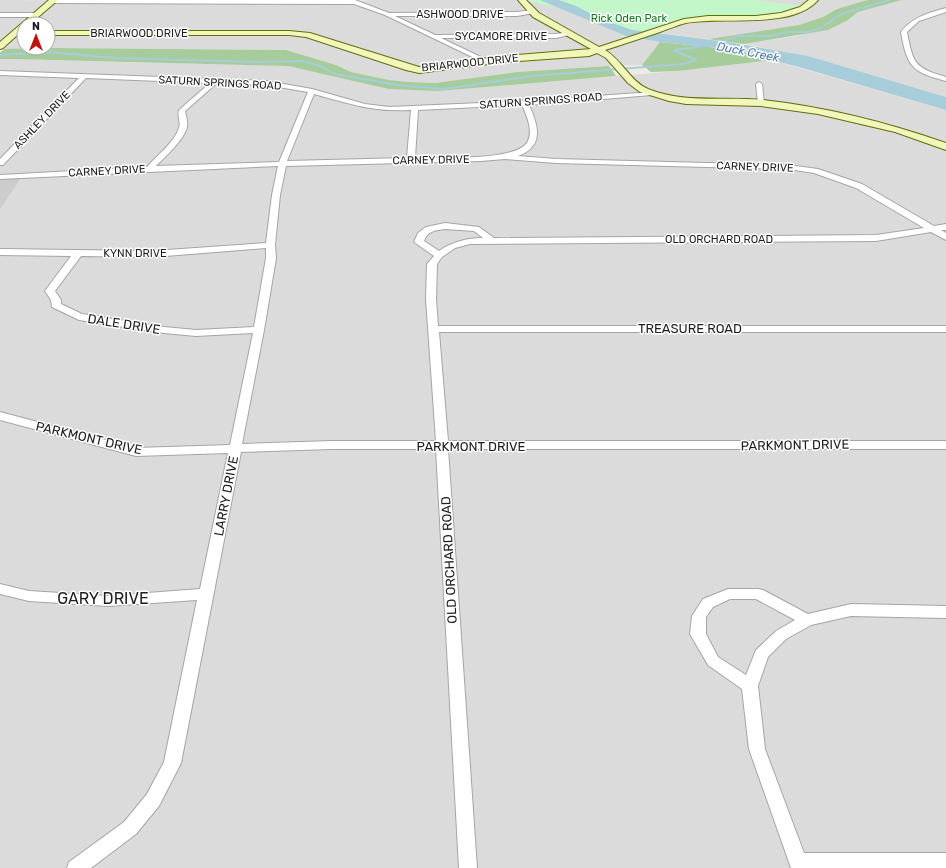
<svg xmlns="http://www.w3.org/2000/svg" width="946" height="868" viewBox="0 0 946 868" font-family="Rubik,sans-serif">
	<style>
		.residential { fill: #dcdbdb; fill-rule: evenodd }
		.religious { fill: #ccc }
		.forest { fill: #a7cc9b }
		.park { fill: #c3f6c9 }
		.water { fill: #a7ccda }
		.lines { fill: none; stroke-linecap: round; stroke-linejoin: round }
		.stream { stroke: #a7ccda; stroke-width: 2 }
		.street-casing { stroke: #a5a5a5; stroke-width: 2 }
		.secondary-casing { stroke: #606f0a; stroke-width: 2 }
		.street { fill: #fff; fill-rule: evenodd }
		.secondary { fill: #f1f6ba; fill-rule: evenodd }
		.labels { text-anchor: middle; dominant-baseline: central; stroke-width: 3; stroke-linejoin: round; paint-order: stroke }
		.far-street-label { font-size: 11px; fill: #1e1e1e; stroke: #fff }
		.far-park-label { font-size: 11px; fill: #11771d; stroke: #fff }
		.far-water-label { font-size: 12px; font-style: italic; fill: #4f78a8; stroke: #fff }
		.street-label { font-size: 13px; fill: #1e1e1e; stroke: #fff }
		.near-street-label { font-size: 16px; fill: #1e1e1e; stroke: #fff }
	</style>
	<rect width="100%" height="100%" fill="#eeebe4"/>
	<g class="residential">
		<path d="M0,0l347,2 28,-2h148l37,7 66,29 34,6 -18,23 -33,1 -92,6 -82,11 -27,-1 -19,-2 -38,-8 -15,-7 -50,-15 -234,-2 -52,2zM24,24h24v24h-24z"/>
		<path d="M754,0h113l-30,9 -14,8 -24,8 -91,14 -65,-8 39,-12 117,-13z"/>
		<path d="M902,0h44v97l-138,-41 -64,-12 53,-8 51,-16 10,-8z"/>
		<path d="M0,59h13l275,7 151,25 239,-20 94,-11 174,50v758h-946v-659l20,-31 -20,1z"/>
	</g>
	<path class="religious" d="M21,178l-21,31v-30z"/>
	<g class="forest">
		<path d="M867,0h35l-44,12 -10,8 -20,10 -84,14 -36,-5 91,-14 24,-8 14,-8z"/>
		<path d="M660,42l68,7 44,11 -94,11 -27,1 -9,-7z"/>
		<path d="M52,48l234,2 50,15 15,7 38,8 19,2 27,1 82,-11 92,-6 7,10 -177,15 -50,-2 -101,-23 -275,-7h-13v-6l4,-4z"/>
	</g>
	<path class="park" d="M529,0h225l46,6 -8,5 -14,3 -96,5 -54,17 -68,-29 -18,-2z"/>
	<path class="water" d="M540,0h19l17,6 25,13 31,11 96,12 80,14 138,41v13l-147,-43 -71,-18 -68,-7 -34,-6z"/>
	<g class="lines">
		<g class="stream">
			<path d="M714,43l25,-7h33l14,-4h22l13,-4 22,-15 47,-13"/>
			<path d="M0,55l49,-3 66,6 144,4 43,-1 19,5 14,8 62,11 47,4 88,-13 151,-12 13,-4 -22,-10 33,-4"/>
		</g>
		<defs>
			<g id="street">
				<path d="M50,0h305l34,13 128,-1 15,-2 3,2 -1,1 -17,3h-122l40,19 121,-1 14,-2 3,2 -17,4h-115l46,22v2l-2,1 -100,-48 -31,-11 -302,-1 -2,-1z"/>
				<path d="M946,8v4l-27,9 -12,11c6,32 8,36 39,45v4c-34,-9 -39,-14 -45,-49 11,-15 28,-19 45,-24z"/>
				<path d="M0,13h35l3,2 -3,2h-35z"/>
				<path d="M0,71l267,10 45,8 53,15 24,3 136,-6 129,-9v2l-2,1 -123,10c9,20 16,41 -11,51l38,3 232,6 30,4 44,15 72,42 12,-2v6h-5l5,3v7l-15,-8 -55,9 -406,3 -15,4 -13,9 -5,7 -1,35 2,27h508v6h-507l9,109h498v8h-498l29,419h-18l-23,-419h-104l-91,3 -60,311 -22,43 -23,28 -45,34h-24l2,-6 55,-40 23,-28 17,-32 33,-162 -89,6 -79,-5 -29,-7v-10l29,7 79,5 92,-7 28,-136 -92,3 -136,-36v-8l136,36 94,-3 23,-112 -57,3 -32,-3 -85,-13 -27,-13 -1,-7 -6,-9 26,-35 -71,-1v-6l153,2 113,-8 6,-48 6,-29 -278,13v-4l147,-8c10,-12 27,-24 32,-39 2,-6 -2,-13 0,-18l31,-27 -124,-5 -83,87h-3v-6l79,-81 -79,-3zM217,83l50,2 41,7 -29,70 -123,4c9,-9 28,-26 31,-39 1,-5 -1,-11 -2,-16zM314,94c36,10 59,18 97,16l-4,48 -120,3zM522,105c5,11 11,25 6,36 -9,21 -91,16 -113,17l3,-48zM505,159l51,4 232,6 26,4 42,15 68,40 -48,7 -382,3 -15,-11 -34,-4 -19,4 -8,6 -4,9 20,14 -7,8 -1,35 10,142h-104l-90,3 22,-114 12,-72 -1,-13 5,-50 6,-29 195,-5zM445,229l29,2 9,7c-17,0 -31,4 -44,13l-15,-10c3,-10 12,-11 21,-12zM266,248v10l-12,69 -58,3 -32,-3 -82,-13 -21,-10v-4l-6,-9 26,-35 72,1z"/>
				<path d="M759,82l3,2 2,19 -3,2 -3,-2 -2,-19z"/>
				<path d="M728,589h30l5,1 45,24 43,-10 95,2v12l-95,-2 -40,9 -25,14 -18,18 -10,29 7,63 39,104h142v15h-155l-42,-119 -7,-60 -34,-24 -18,-31 2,-18 11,-17zM730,599h26l39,21 -19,11 -20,19 -10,25 -28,-18 -12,-23v-17l7,-10z"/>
			</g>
			<g id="secondary">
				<path d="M49,0h9l-28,24h-6v5l-21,19 -3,1v-7z"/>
				<path d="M518,0h8l13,13 60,34 85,-28 24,-3h48l25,-3 19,-6 9,-7h9c-26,30 -95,16 -132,23 -9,2 -17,6 -26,9 -18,6 -36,12 -55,18 17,10 25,31 43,39 37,15 76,7 115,11 63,7 123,22 183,43v7l-51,-18 -77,-18 -57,-8 -75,-2 -17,-3 -29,-9 -12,-9 -22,-25 -9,-5 -8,3 -85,6 -85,11 -13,-3 -100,-33 -17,-2h-241v-4h241l21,2 109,34 85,-11 87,-7 -58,-32z"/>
			</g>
		</defs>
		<use href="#street" class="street-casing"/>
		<use href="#secondary" class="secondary-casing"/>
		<use href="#street" class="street"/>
		<use href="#secondary" class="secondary"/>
	</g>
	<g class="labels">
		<g class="far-street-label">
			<text x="460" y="14">ASHWOOD DRIVE</text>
			<text x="139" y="33">BRIARWOOD DRIVE</text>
			<text x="501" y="36">SYCAMORE DRIVE</text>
			<text transform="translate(470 63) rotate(-6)">BRIARWOOD DRIVE</text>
			<text transform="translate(220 83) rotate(3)">SATURN SPRINGS ROAD</text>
			<text transform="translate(541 101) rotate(-4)">SATURN SPRINGS ROAD</text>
			<text transform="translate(42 120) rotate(-46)">ASHLEY DRIVE</text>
			<text transform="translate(431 160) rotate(-1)">CARNEY DRIVE</text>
			<text transform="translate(755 167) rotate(2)">CARNEY DRIVE</text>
			<text transform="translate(107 171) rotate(-3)">CARNEY DRIVE</text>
			<text x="719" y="239">OLD ORCHARD ROAD</text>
			<text x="135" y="253">KYNN DRIVE</text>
		</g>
		<g class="far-park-label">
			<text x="629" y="18">Rick Oden Park</text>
		</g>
		<g class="far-water-label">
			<text transform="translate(748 52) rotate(11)">Duck Creek</text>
		</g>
		<g class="street-label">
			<text transform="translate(124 324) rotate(9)">DALE DRIVE</text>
			<text x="690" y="328">TREASURE ROAD</text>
			<text transform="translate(89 438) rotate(13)">PARKMONT DRIVE</text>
			<text transform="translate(795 445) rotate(-1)">PARKMONT DRIVE</text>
			<text x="471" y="446">PARKMONT DRIVE</text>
			<text transform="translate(226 496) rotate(-79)">LARRY DRIVE</text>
			<text transform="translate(449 560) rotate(-93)">OLD ORCHARD ROAD</text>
		</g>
		<g class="near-street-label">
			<text x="103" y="598">GARY DRIVE</text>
		</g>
	</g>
	<g transform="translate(36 36)"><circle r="19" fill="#ffffff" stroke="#a5a5a5"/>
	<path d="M0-3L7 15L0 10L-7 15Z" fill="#c1110a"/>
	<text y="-6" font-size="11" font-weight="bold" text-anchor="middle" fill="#1e1e1e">N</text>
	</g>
</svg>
